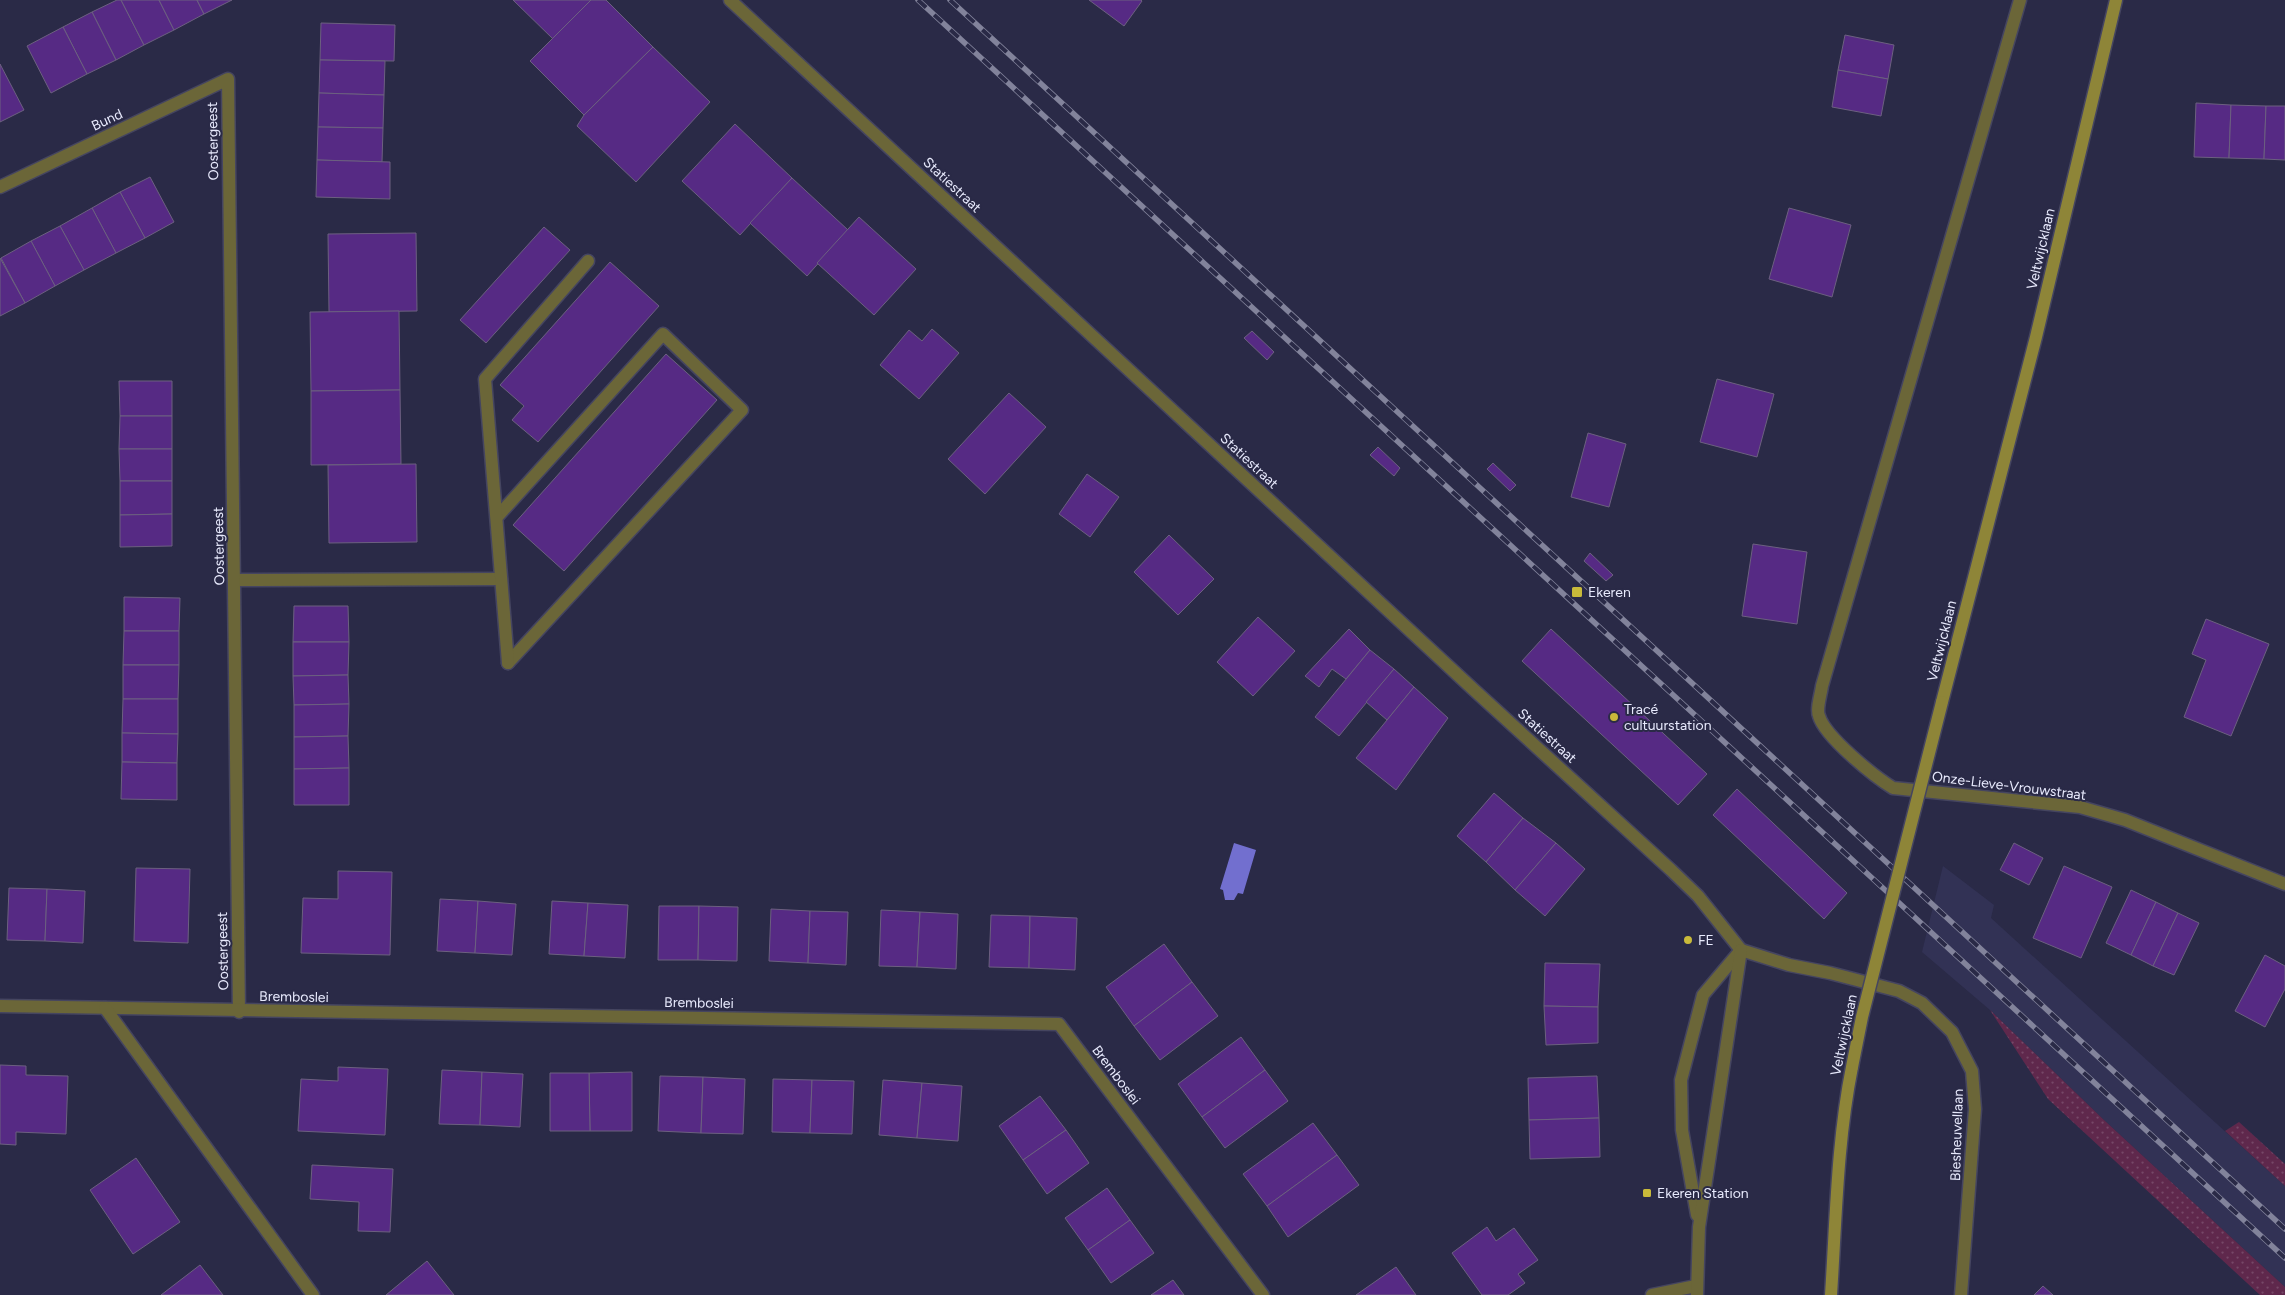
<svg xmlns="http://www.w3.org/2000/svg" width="2285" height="1295" viewBox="0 0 2285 1295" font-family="Figtree,sans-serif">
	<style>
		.built { fill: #323255 }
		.grass { fill: url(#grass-dots) }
		.water { fill: #726fcf }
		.building { fill: #562a84; stroke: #6c6080 }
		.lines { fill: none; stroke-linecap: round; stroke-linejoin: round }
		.lane-casing { stroke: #454560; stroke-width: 15 }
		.street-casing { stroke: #454560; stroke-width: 15 }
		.secondary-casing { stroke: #454560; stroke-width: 15 }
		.lane { stroke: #6b6638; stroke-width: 12 }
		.street { stroke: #6b6638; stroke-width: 12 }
		.secondary { stroke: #8e8538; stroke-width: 12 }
		.rail-casing { stroke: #82839b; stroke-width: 5.5 }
		.rail { stroke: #2a2a47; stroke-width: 4; stroke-dasharray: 11; stroke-linecap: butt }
		.secondary-bridge-casing { stroke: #454560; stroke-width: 15; stroke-linecap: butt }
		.secondary-bridge { stroke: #8e8538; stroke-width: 12 }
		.poi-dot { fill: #c9ba3a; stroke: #2a2a47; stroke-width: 2 }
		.labels { text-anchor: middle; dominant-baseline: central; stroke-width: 4; stroke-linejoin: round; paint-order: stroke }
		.street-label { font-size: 14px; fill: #e8eafd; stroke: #2a2a47 }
		.poi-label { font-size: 14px; fill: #e8eafd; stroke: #2a2a47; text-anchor: start }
	</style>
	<defs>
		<pattern id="grass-dots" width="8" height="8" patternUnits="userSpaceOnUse" patternTransform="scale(1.25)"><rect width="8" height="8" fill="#5f284c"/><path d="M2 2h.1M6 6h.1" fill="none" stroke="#764767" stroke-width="1.8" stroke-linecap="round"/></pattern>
	</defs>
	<rect width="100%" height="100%" fill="#2a2a47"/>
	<path class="built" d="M1943,866l51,39 -3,13 294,268v101l-181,-167 -114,-110 -68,-58z"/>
	<g class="grass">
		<path d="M1990,1010l114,110 181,167v8h-25l-212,-196z"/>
		<path d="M2239,1122l46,42v22l-60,-55z"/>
	</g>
	<path class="water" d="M1234,843l22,7 -13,44 -5,-1 -4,7h-9l-2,-10 -3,-1z"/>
	<g class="building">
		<path d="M117,0h4l23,45 -28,15 -24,-48z"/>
		<path d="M121,0h38l15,30 -30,15z"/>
		<path d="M159,0h38l7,14 -30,16z"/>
		<path d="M197,0h35l-28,14z"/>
		<path d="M513,0h78l-38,39z"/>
		<path d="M591,0h15l47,47 -69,68 -54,-54z"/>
		<path d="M1089,0h52l1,1 -18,25z"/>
		<path d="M92,12l24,48 -29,14 -24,-47z"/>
		<path d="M321,23l74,2 -1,36 -74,-1z"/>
		<path d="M63,27l24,47 -36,19 -24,-47z"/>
		<path d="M1845,35l49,10 -6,34 -50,-9z"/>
		<path d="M653,47l57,55 -74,80 -59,-56 7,-11z"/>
		<path d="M320,60l65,1 -1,34 -65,-2z"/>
		<path d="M0,64l24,46 -24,12z"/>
		<path d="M1838,70l50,9 -7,37 -49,-9z"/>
		<path d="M319,93l65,2 -1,33 -65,-1z"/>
		<path d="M2196,103l35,2 -2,53 -35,-1z"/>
		<path d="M2231,105l35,1 -2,53 -35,-1z"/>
		<path d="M2266,106h19v54l-21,-1z"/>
		<path d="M735,124l57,54 -52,57 -58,-54z"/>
		<path d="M318,127l65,1 -1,34 -65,-2z"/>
		<path d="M317,160l73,2v37l-74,-2z"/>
		<path d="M150,177l24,45 -29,16 -25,-46z"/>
		<path d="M792,178l56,52 -41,46 -57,-53z"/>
		<path d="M120,192l25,46 -29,15 -24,-45z"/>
		<path d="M92,208l24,45 -32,17 -24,-44z"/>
		<path d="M1789,208l62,17 -19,72 -63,-18z"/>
		<path d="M859,217l57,52 -42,46 -57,-52z"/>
		<path d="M60,226l24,44 -29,16 -24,-45z"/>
		<path d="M544,227l26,23 -84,93 -26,-23z"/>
		<path d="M416,233l1,78 -88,1 -1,-78z"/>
		<path d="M31,241l24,45 -30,17 -24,-45z"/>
		<path d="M0,258l25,45 -25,13z"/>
		<path d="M610,262l49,44 -121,136 -26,-22 12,-14 -24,-21z"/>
		<path d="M399,311l1,79 -89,1 -1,-79z"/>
		<path d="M932,329l27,24 -40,46 -39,-34 29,-35 13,11z"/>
		<path d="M1252,331l22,21 -7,8 -23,-22z"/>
		<path d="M666,354l51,46 -153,171 -51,-46z"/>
		<path d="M1717,379l57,15 -17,63 -57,-15z"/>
		<path d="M119,381h53v35h-52z"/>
		<path d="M400,390l1,74 -90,1v-74z"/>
		<path d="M1009,393l37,34 -61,67 -37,-35z"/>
		<path d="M120,416h52v33h-53z"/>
		<path d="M1588,433l38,11 -17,63 -38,-10z"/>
		<path d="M1378,447l22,21 -6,8 -24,-21z"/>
		<path d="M119,449h53v32h-52z"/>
		<path d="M1493,463l23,22 -6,6 -23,-22z"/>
		<path d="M416,464l1,78 -88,1 -1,-78z"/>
		<path d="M1087,474l32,23 -29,40 -31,-23z"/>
		<path d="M120,481h52v33l-52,1z"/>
		<path d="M172,514v32l-52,1v-32z"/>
		<path d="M1169,535l45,44 -36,36 -44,-43z"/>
		<path d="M1753,544l54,8 -10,72 -55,-8z"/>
		<path d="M1590,553l23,22 -7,6 -22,-20z"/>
		<path d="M124,597l56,1 -1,33h-55z"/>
		<path d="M294,606h54l1,36h-56z"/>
		<path d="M1258,617l37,34 -42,45 -36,-34z"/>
		<path d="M2206,619l63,25 -38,92 -47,-19 22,-57 -14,-6z"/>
		<path d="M1349,629l21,21 -24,29 -14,-10 -13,18 -14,-11z"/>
		<path d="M1551,629l156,145 -29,31 -156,-144z"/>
		<path d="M124,631h55v34h-56z"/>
		<path d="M293,642h56l-1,33 -55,1z"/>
		<path d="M1370,650l24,19 -55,67 -24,-19z"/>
		<path d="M123,665h56l-1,34h-55z"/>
		<path d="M1394,669l20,18 -27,33 -21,-18z"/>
		<path d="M348,675l1,29 -55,1 -1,-29z"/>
		<path d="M1414,687l34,31 -52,72 -40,-32z"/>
		<path d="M123,699h55v35l-56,-1z"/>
		<path d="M349,704l-1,32 -54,1v-32z"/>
		<path d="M122,733l56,1 -1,29 -55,-1z"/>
		<path d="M348,736l1,32 -55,1v-32z"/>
		<path d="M122,762l55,1v37l-56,-1z"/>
		<path d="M349,768v37h-55v-36z"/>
		<path d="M1737,789l110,104 -23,26 -111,-104z"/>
		<path d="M1494,793l29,25 -37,44 -29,-26z"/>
		<path d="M1523,818l33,25 -41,47 -29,-28z"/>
		<path d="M1556,843l29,26 -40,47 -30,-26z"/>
		<path d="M2014,843l29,15 -14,27 -29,-15z"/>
		<path d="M2064,866l48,21 -31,71 -48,-20z"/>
		<path d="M136,868l54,1 -2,74 -54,-2z"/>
		<path d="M338,871l54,1 -2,83 -89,-2 2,-55 35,1z"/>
		<path d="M9,888l38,1 -2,52 -38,-1z"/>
		<path d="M47,889l38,2 -2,52 -38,-2z"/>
		<path d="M2131,890l25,12 -25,53 -25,-12z"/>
		<path d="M440,899l38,2 -3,52 -38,-2z"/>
		<path d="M478,901l38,3 -4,51 -37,-2z"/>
		<path d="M552,901l36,2 -4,53 -35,-2z"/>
		<path d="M2156,902l22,11 -25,53 -22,-11z"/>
		<path d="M588,903l40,2 -3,53 -41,-2z"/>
		<path d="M659,906h40l-1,54h-40z"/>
		<path d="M699,906l39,1 -1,54 -39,-1z"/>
		<path d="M771,909l39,2 -2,52 -39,-2z"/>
		<path d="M881,910l39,2 -3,55 -38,-1z"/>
		<path d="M810,911l38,1 -2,53 -38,-2z"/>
		<path d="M920,912l38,2 -2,55 -39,-2z"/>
		<path d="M2178,913l21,10 -25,52 -21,-9z"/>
		<path d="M991,915l39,1 -1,52 -40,-1z"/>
		<path d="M1030,916l47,2 -2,52 -46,-2z"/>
		<path d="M1164,944l28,38 -58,44 -28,-39z"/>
		<path d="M2265,955l20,11v23l-20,38 -30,-16z"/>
		<path d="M1545,963l55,1 -2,43 -54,-1z"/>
		<path d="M1192,982l26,34 -58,44 -26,-34z"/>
		<path d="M1544,1006l54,1v36l-52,2z"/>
		<path d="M1241,1037l24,33 -63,47 -24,-33z"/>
		<path d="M0,1065l26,1v9l42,1 -2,58 -50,-2v13l-16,-1z"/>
		<path d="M338,1067l50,2 -3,66 -87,-4 3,-52 37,2z"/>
		<path d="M442,1070l40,2 -2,53 -41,-1z"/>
		<path d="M1265,1070l23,31 -63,47 -23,-31z"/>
		<path d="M482,1072l41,2 -3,53 -40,-2z"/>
		<path d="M632,1072v59h-42l-1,-58z"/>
		<path d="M550,1073h39l1,58h-40z"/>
		<path d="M660,1076l43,1 -2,56 -43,-2z"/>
		<path d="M1597,1076l2,42 -70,2 -1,-42z"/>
		<path d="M703,1077l42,2 -2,55 -42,-1z"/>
		<path d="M773,1079l39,1 -2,53 -38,-1z"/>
		<path d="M812,1080l42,1 -2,53 -42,-1z"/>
		<path d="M883,1080l39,3 -5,55 -38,-3z"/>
		<path d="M922,1083l40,3 -4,55 -41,-3z"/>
		<path d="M1040,1096l26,34 -43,30 -24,-34z"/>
		<path d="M1599,1118l1,39 -70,2 -1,-39z"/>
		<path d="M1313,1123l24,32 -70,51 -24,-32z"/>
		<path d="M1066,1130l23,33 -42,31 -24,-34z"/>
		<path d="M1337,1155l22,30 -71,52 -21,-31z"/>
		<path d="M136,1158l44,64 -47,32 -43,-64z"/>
		<path d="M312,1165l81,4 -3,63 -32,-1 1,-29 -49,-3z"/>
		<path d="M1107,1188l23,32 -42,30 -23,-32z"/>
		<path d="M1130,1220l24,33 -43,30 -23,-33z"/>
		<path d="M1487,1227l9,14 18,-13 24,32 -20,14 7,9 -17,12h-26l-30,-42z"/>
		<path d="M427,1261l27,34h-68z"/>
		<path d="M200,1265l23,30h-62z"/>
		<path d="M1396,1267l20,28h-60z"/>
		<path d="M1173,1280l11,15h-33z"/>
		<path d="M2043,1286l10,9h-19z"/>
	</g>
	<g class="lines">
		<defs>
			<g id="lane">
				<path d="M497,517l166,-183 79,76 -234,253"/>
				<path d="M234,580l267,-1"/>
				<path d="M508,663l-23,-284 103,-118"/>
			</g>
			<g id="street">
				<path d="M730,0l743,689 198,181 27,26 43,54"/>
				<path d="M2020,0l-198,686c-1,8 -6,23 -3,30 6,21 56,61 74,72l187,19 45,13 160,64"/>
				<path d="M0,187l228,-108 11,933"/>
				<path d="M1741,950l48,15 41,8 69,18 23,12 30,29 20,39 3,38 -14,186"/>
				<path d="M0,1006l1059,18 204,271"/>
				<path d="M105,1008l208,287"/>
				<path d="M1697,1215l-15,-85 -1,-50 22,-85 38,-45"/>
				<path d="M1652,1295l44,-9"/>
				<path d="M1697,1295l2,-68 42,-277"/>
			</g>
			<g id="secondary">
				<path d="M1942,702l94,-365 80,-337"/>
				<path d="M1831,1295c5,-76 6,-153 21,-228"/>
			</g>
		</defs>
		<use href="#lane" class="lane-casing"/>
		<use href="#street" class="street-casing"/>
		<use href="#secondary" class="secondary-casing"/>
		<use href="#lane" class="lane"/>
		<use href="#street" class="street"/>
		<use href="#secondary" class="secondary"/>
		<defs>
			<g id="rail">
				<path d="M918,0l1367,1258"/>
				<path d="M950,0l1335,1229"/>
			</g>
		</defs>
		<use href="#rail" class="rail-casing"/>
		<use href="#rail" class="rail"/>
		<defs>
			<path id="secondary-bridge" d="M1852,1067l10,-50 80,-315"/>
		</defs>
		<use href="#secondary-bridge" class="secondary-bridge-casing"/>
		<use href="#secondary-bridge" class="secondary-bridge"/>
	</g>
	<g class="poi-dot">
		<rect x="1571" y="586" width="12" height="12" rx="2.5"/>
		<circle cx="1614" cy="717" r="5"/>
		<circle cx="1688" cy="940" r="5"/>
		<rect x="1642" y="1188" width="10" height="10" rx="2.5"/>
	</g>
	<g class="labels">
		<g class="street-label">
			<text transform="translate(107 120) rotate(-25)">Bund</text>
			<text transform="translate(213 141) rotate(-91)">Oostergeest</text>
			<text transform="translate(952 185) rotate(43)">Statiestraat</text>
			<text transform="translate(2041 249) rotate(-77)">Veltwijcklaan</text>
			<text transform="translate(1249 461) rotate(43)">Statiestraat</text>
			<text transform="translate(219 546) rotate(-91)">Oostergeest</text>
			<text transform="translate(1942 641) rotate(-76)">Veltwijcklaan</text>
			<text transform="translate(1547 736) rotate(42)">Statiestraat</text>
			<text transform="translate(2009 786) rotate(7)">Onze-Lieve-Vrouwstraat</text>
			<text transform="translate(223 951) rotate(-91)">Oostergeest</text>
			<text transform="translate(294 997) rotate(1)">Bremboslei</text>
			<text transform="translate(699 1003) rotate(1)">Bremboslei</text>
			<text transform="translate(1844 1035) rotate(-78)">Veltwijcklaan</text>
			<text transform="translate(1116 1075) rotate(53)">Bremboslei</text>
			<text transform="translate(1957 1135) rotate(-88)">Biesheuvellaan</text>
		</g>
		<g class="poi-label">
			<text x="1588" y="592">Ekeren</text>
			<text x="1624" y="709">Tracé<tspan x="1624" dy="16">cultuurstation</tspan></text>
			<text x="1698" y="940">FE</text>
			<text x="1657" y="1193">Ekeren Station</text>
		</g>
	</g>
</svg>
